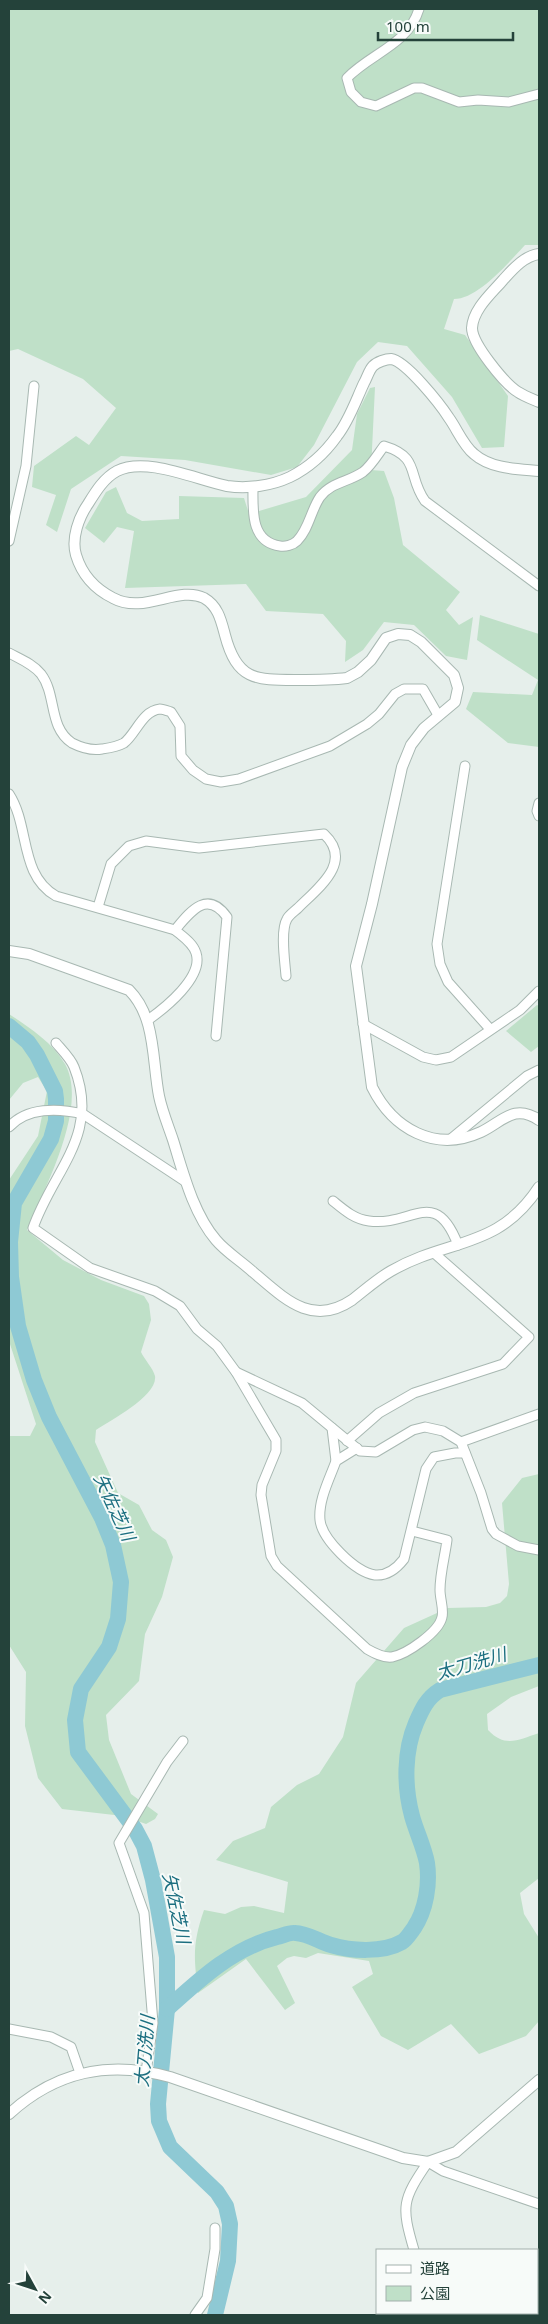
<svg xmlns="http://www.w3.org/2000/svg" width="548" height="2324" viewBox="0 0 548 2324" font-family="'Noto Sans','Noto Sans JP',sans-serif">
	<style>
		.green { fill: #bfe0c8 }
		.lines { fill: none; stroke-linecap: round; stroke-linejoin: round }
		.river { stroke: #8ec9d4; stroke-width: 16 }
		.minor-casing { stroke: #a8b8b2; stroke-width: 11 }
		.tertiary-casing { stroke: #a8b8b2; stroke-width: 12 }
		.minor { stroke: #fff; stroke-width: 9 }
		.tertiary { stroke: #fff; stroke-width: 10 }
		.labels { text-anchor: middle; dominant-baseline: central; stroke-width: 4; stroke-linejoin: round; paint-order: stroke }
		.water-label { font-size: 18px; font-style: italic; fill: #1c6f80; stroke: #f7fbf9 }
	</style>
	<rect width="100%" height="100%" fill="#e6efeb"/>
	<g class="green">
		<path d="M9,9h530v236h-14c-16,17 -47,54 -71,54l-10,30 21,6 43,61 -4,51 -22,1 -30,-51 -45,-51 -29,-4 -21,20 -43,83 -17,22 -26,8 -86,-15 -64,-4 -50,33 -14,43 -11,-7 10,-30 -24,-8 2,-21 42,-30 13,9 27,-37 -33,-29 -65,-30 -9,2z"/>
		<path d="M375,387l-4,83 13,1 10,27 9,47 57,47 -14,18 13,15 14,-8 -6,43 -21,-4 -32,-31 -30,-3 -21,28 -18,12 1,-21 -23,-27 -57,-3 -20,-27 -121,4 9,-57 -17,-4 -13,16 -19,-15 21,-36 10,-5 11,26 15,8 37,-2v-23l65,2 5,16 57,-17 46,-47 5,-36 13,-26z"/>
		<path d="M480,615l59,19v113l-31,-4 -42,-34 7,-17 59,3 6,-15 -61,-40z"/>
		<path d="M537,1005l2,1v40l-8,6 -25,-21z"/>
		<path d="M9,1014c21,14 43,28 56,50 24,43 -21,125 -38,166l36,30 38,20 43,16 5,8 2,16 -10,32c3,7 12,16 14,24 3,20 -44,44 -59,54l-1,12 23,51 21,12 13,25 14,10 7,17 -11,40 -17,37 -6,47 -33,34 3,25 22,54 27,20 -3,5 -9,5 -23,-8 -61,-7 -24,-31 -13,-52 1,-54 -17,-27v-209h21l6,-12 -27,-83v-161l29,-44 9,-45 -9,-14 -15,6 -14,17z"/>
		<path d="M539,1474v212l-28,11 -24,17 1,16c17,18 30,10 51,3v145l-19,15 4,21 15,24v83l-13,15 -47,18 -28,-30 -43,26 -27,-14 -29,-49 21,-13 -4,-13 -51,-8 -12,5 -12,-2 -7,2 -10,8 18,37 -10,7 -39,-51 -48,34c-4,-36 -6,-48 6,-83l21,4 16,-7 13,-1 30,7 4,-31 -72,-22 17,-19 32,-13 6,-21 26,-22 22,-11 24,-37 13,-54 48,-55 44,-20 38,-1 14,-4 7,-7 2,-12 -7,-81 20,-25z"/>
	</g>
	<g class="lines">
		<g class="river">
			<path d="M9,1026l19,16 9,13 18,36 1,8v22l-5,18 -37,64 -4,39 1,35 7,49 16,54 15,37 53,101 11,27 8,37 -3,37 -9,28 -28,42 -6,31 3,32 57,77 9,17 9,34 14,77v52l-9,95 1,17 11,26 47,45 9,14 4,18 -2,37 -13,54"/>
			<path d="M167,2009c33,-30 66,-61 110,-72 5,-1 13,-5 18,-4 12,0 25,9 36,12 20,6 52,8 71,-3 4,-2 9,-10 12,-14 12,-18 16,-44 13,-65 -3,-16 -11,-32 -15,-47 -8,-30 -8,-65 4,-93 6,-14 11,-25 24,-33l99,-25"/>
		</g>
		<defs>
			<g id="minor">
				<path d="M419,9c-11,36 -48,44 -72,69l4,14 10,10 15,4 38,-18h8l37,14 19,-2 31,2 30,-8"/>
				<path d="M253,487c0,22 -3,55 27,59 5,1 13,-1 17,-5 12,-12 14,-31 23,-44 11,-15 29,-15 43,-25 8,-6 15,-18 21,-26 37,11 23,30 41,55l114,85"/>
				<path d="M9,541l17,-75 8,-80"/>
				<path d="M9,653c11,6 24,11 32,21 16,21 7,53 31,69 10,5 19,8 30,6 7,-1 15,-2 22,-6 12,-9 18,-32 36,-34 3,0 8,2 11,3l9,14 1,30 12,14 13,9 15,3 18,-3 91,-33 37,-22 12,-10 16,-20 9,-5h19l15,26"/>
				<path d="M465,766l-28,178 3,20 8,18 42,47"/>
				<path d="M9,794c21,32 10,81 47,102l119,34c7,6 18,13 21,23 8,24 -31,55 -48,67"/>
				<path d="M539,803l-2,8 2,5"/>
				<path d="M98,907l13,-43 18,-18 17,-5 53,7 125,-14c30,28 -6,54 -26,74 -3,3 -9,7 -11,11 -7,12 -2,43 -1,57"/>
				<path d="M175,930c15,-18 32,-41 52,-13l-11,119"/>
				<path d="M363,1024l60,33 13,3 15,-3 69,-47 19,-19"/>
				<path d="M56,1043c6,7 15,16 18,24 27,68 -21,103 -41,161l57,40 65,23 25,15 17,23 20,17 19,26 40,68v11l-14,34 -1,10 10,61 6,10 90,83c7,4 16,9 25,8 15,-3 47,-25 50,-40 2,-8 -2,-18 -2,-27 0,-17 5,-34 7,-50l-35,-9"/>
				<path d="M9,1127c18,-20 49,-19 74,-13l103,68"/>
				<path d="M452,1138l75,-62 12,-6"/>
				<path d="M333,1201c11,9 21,18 36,20 43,6 66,-36 89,24"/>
				<path d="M236,1372l66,31 58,48 16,1 37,-22 12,-3 18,4 18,11 20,51 11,36 4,5 22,12 21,4"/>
				<path d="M332,1428l4,33"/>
				<path d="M347,1441l32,-28 35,-20 89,-29 26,-27 -95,-84"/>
				<path d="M461,1442l78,-28"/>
				<path d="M357,1448l-21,13c-6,17 -18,39 -16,59 2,19 35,52 55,55 12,1 22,-7 29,-16l22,-90 8,-12 21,-4h10"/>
				<path d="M9,2029l42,8 20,10 9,26"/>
				<path d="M146,2072l7,-49 -9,-110 -25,-70 48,-81 16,-21"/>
				<path d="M414,2250c-13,-44 -12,-50 14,-88l15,9 96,33"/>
				<path d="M195,2315l12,-17 8,-49v-21"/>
				<path d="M413,2315l2,-2"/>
			</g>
			<g id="tertiary">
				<path d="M539,254c-15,2 -26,15 -36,26 -11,13 -30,29 -31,48 0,16 33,56 46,64 6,4 14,7 21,10"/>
				<path d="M539,471c-21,-2 -48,-2 -65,-17 -11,-9 -17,-25 -25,-36 -9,-14 -43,-57 -58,-59 -5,0 -14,3 -18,7 -4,4 -6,12 -9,17 -8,17 -15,38 -27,53 -12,17 -29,32 -47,41 -19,9 -43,12 -63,9 -30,-6 -81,-30 -110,-15 -13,7 -21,20 -29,33 -9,13 -17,34 -12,51 6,20 19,34 37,43 31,17 65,-13 91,0 14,8 17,22 21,37 12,46 31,45 73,45 16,0 33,0 49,-2l11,-6 13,-12 15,-22 12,-4 12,1 11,7 33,33 4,13 -3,14 -31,26 -13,17 -9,22 -30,137 -16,62 16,121c21,42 63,66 109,45 21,-10 33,-29 58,-12"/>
				<path d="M9,951l20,3 100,36c27,27 23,70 30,106 3,15 9,29 14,44 10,32 20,73 43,100 10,12 25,21 37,32 30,25 58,56 99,28 13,-10 25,-21 39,-29 57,-33 107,-21 148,-84"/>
				<path d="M9,2114c47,-43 100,-54 161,-37l233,81 25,4 28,-10 83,-72"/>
			</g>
		</defs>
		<use href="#minor" class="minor-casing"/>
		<use href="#tertiary" class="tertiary-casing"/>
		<use href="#minor" class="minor"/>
		<use href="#tertiary" class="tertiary"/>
	</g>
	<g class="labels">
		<g class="water-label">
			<text transform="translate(115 1507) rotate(65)">矢佐芝川</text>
			<text transform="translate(471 1663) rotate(-16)">太刀洗川</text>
			<text transform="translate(177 1908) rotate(78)">矢佐芝川</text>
			<text transform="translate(144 2051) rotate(-85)">太刀洗川</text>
		</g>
	</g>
	<rect width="548" height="2324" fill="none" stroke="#24423a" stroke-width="20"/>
	<rect x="376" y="2249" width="162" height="65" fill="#f7fbf9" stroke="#a3b1ad"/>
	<rect x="386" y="2265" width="25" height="8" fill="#ffffff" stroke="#a3b1ad"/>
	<text x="420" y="2274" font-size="15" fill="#24423a">道路</text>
	<rect x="386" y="2286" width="25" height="15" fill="#bfe0c8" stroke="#a3b1ad"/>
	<text x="420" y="2299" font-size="15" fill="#24423a">公園</text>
	<g transform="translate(35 2289) rotate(130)" stroke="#f7fbf9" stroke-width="4" paint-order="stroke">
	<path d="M0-4L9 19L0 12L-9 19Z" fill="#24423a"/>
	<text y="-8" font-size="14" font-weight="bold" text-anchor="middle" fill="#24423a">N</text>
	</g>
	<path d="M378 32v8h135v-8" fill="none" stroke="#24423a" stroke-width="2.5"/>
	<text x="386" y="32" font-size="15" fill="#24423a" stroke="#f7fbf9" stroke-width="4" paint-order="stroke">100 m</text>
</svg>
